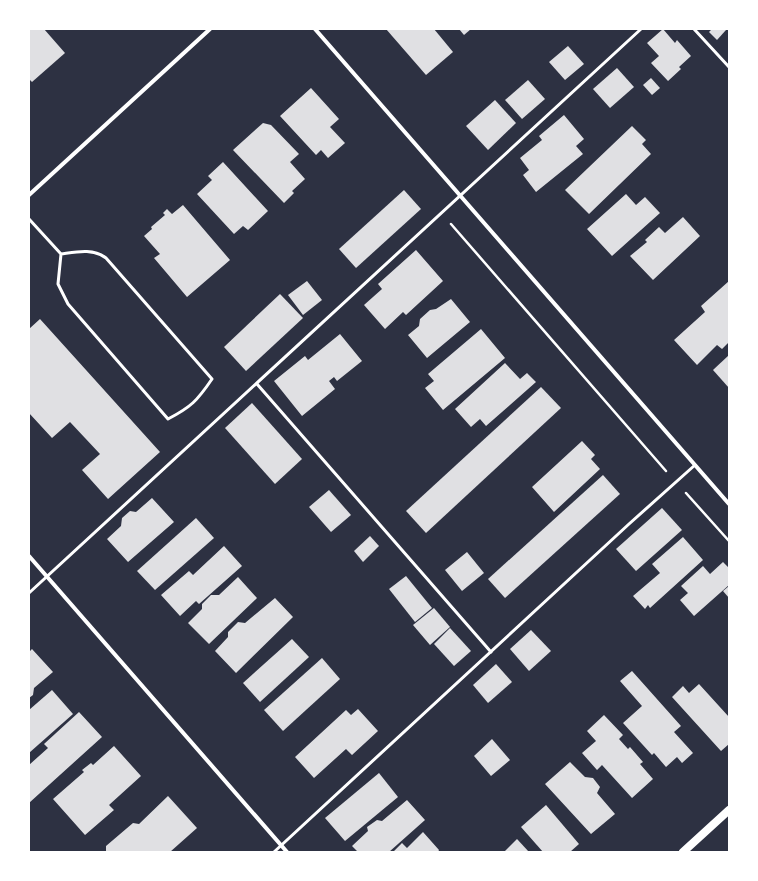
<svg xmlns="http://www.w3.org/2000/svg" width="758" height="881" viewBox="0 0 758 881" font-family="Commissioner,sans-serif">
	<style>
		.building { fill: #e0e0e3 }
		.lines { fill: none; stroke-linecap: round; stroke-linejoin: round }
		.path { stroke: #fff; stroke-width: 2.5 }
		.service { stroke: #fff; stroke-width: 3 }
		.minor { stroke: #fff; stroke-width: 4 }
		.secondary { stroke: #fff; stroke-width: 8 }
	</style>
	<rect width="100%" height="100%" fill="#2d3142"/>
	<g class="building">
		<path d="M29,29h15l21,24 -33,29 -3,-3z"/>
		<path d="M386,29h48l19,23 -27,23z"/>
		<path d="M459,29h12l-7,6z"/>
		<path d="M663,29l12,14 2,-3 14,16 -12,11 2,2 -13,12 -17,-18 8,-7 -12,-13z"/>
		<path d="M712,29h13l1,1 -9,10 -8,-8z"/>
		<path d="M568,46l16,18 -19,16 -16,-18z"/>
		<path d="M617,68l17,19 -24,21 -17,-19z"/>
		<path d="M651,78l9,10 -8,7 -9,-10z"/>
		<path d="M528,80l17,19 -23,20 -17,-19z"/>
		<path d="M311,88l28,31 -9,8 15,16 -17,15 -7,-8 -5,5 -36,-39z"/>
		<path d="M495,100l21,23 -28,27 -22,-24z"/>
		<path d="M564,115l20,24 -8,7 7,8 -47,38 -13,-17 6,-5 -9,-12 22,-18 -3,-4z"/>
		<path d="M263,123l8,2 28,29 -9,8 15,17 -13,12 2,2 -10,10 -51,-53z"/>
		<path d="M632,126l14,14 -4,4 9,10 -62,60 -24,-24z"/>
		<path d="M223,162l45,49 -20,19 -5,-4 -9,8 -37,-40 15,-14 -4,-4z"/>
		<path d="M404,190l17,19 -65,59 -17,-19z"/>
		<path d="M626,194l10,11 9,-8 15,16 -48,43 -25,-27z"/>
		<path d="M183,205l47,55 -43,37 -33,-39 6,-4 -16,-18 8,-7 -1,-2 14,-12 -2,-2 4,-4 5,5z"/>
		<path d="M683,217l17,19 -47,44 -23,-24 17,-14 -2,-2 14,-13 6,6z"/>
		<path d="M416,250l27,31 -37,34 -3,-3 -18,17 -21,-24 18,-16 -4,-5z"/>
		<path d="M307,281l15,19 -19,15 -15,-20z"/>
		<path d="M729,281v61l-7,7 -5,-4 -20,20 -23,-25 31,-28 -4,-6z"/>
		<path d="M280,294l23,24 -57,53 -22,-24z"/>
		<path d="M451,299l19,23 -43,36 -19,-23 11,-9 1,-7 10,-9 6,-1z"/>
		<path d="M40,319l120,133 -52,47 -26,-29 18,-16 -30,-32 -18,16 -23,-25v-84z"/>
		<path d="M481,329l24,29 -62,52 -18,-22 9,-7 -6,-7z"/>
		<path d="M340,334l22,27 -25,20 -3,-4 -5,4 6,8 -33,27 -28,-35 31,-25 3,4z"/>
		<path d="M729,355v33l-16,-18z"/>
		<path d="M505,363l15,16 7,-6 9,9 -50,44 -6,-7 -9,8 -16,-18z"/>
		<path d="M541,387l20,21 -135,125 -20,-22z"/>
		<path d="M252,403l50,56 -27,25 -50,-56z"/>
		<path d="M582,441l13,14 -4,4 9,10 -46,43 -22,-25z"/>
		<path d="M603,475l17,19 -115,104 -17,-19z"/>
		<path d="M329,490l22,25 -20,17 -22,-25z"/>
		<path d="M152,498l22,24 -46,40 -21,-23 14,-13 1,-8 8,-7 6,1z"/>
		<path d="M662,508l20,22 -46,41 -20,-22z"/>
		<path d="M196,518l18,20 -59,52 -18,-19z"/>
		<path d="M370,536l9,10 -16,16 -9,-11z"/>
		<path d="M683,537l20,23 -53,48 -2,-3 -3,4 -12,-13 27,-23 -8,-9z"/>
		<path d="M224,546l18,20 -43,38 -3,-3 -16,15 -19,-21 28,-24 4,4z"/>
		<path d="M467,552l17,21 -22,18 -17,-21z"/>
		<path d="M723,562l6,6v17l-35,31 -14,-16 8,-7 -7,-7 22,-20 7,8z"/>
		<path d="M406,576l26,32 -17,14 -26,-33z"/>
		<path d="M238,577l19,21 -48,46 -21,-21 14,-14v-5l9,-9h8z"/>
		<path d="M729,586v12l-6,-7z"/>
		<path d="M275,598l18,19 -57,56 -21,-22 13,-14v-5l10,-10 7,1z"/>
		<path d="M434,608l16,19 -20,18 -17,-20z"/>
		<path d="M450,628l21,23 -17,15 -20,-22z"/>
		<path d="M531,630l20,21 -22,20 -19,-22z"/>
		<path d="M292,639l17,18 -49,45 -17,-19z"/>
		<path d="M32,649l21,23 -19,16 -1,7 -4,3v-46z"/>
		<path d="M322,658l18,21 -57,52 -19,-21z"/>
		<path d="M496,664l16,18 -24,21 -15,-18z"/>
		<path d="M632,671l49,55 -7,6 19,21 -11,10 -5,-6 -11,10 -12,-14 -2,2 -29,-32 19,-17 -22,-25z"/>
		<path d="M699,684l30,33v27l-8,7 -49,-54 11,-11 6,7z"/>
		<path d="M52,690l21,24 -44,39v-43z"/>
		<path d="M358,709l20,22 -26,24 -6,-6 -32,29 -19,-21 51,-47 5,5z"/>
		<path d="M79,712l23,25 -73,66v-38l19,-17 -4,-4z"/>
		<path d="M604,715l19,20 -4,4 9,10 2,-2 13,15 -3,2 13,15 -21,19 -30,-33 -5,5 -15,-17 14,-12 -9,-10z"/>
		<path d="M492,739l18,21 -19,16 -17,-20z"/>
		<path d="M114,746l27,30 -32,29 5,5 -29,25 -32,-36 31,-27 -2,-2 9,-7 2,2z"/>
		<path d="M570,762l15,15 8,1 7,9 -3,6 18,21 -24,20 -46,-50z"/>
		<path d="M379,773l19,24 -53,44 -20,-23z"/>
		<path d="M168,796l29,32 -27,24h-64v-6l27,-23 6,1z"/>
		<path d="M407,800l18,20 -36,32h-31l-6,-6 16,-15 -1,-4 10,-7 5,1z"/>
		<path d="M546,805l33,39 -9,8h-27l-22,-25z"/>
		<path d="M423,832l16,18 -1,2h-45l9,-9 5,5z"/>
		<path d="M517,839l12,13h-25z"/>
	</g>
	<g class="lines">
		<g class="path">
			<path d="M451,224l215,247"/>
			<path d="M686,493l43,48"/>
		</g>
		<g class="service">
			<path d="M694,29l35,38"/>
			<path d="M29,219l32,35 -3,30 10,20 100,115c23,-12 29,-18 44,-40l-106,-121c-13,-10 -30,-6 -45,-4"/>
			<path d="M257,384l234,268"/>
			<path d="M29,593l612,-564"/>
			<path d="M274,852l355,-328 66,-59"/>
		</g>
		<g class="minor">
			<path d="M315,29l414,475"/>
			<path d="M29,195l181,-166"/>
			<path d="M29,556l258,296"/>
		</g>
		<path class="secondary" d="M683,852l46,-42"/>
	</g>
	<rect width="758" height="881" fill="none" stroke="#ffffff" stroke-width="60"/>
</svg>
